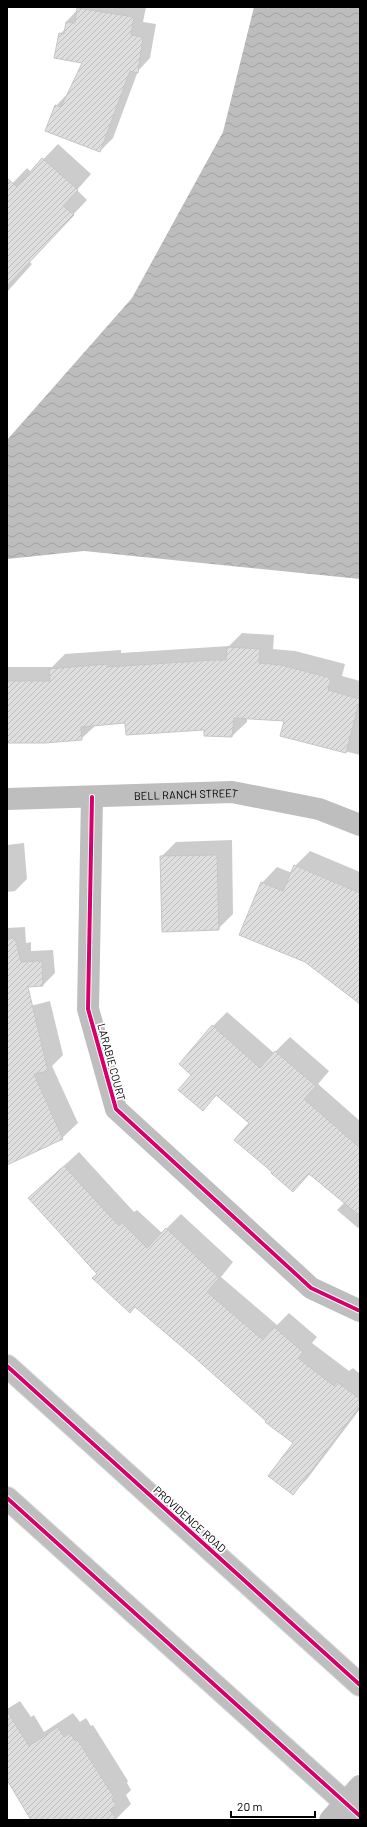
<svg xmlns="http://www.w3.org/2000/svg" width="367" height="1827" viewBox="0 0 367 1827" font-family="Barlow,sans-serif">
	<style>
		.water { fill: url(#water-waves) }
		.shadow { fill: #0003 }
		.building { fill: url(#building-hatch); stroke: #c6c6c6 }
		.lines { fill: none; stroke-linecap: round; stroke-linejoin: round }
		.major-casing { stroke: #dbdbdb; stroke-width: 24 }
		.minor { stroke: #bebebe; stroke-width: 22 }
		.major { stroke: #bebebe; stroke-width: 22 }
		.cycleway-casing { stroke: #fff; stroke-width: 6 }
		.cycleway { stroke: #d6006c; stroke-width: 4 }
		.labels { text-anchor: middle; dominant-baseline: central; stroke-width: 3.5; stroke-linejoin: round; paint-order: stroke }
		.street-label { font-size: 11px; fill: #000; stroke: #fff }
	</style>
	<defs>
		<pattern id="water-waves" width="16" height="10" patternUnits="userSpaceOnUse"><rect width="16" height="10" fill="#bdbdbd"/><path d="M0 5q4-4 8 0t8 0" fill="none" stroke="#a1a1a1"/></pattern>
		<pattern id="building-hatch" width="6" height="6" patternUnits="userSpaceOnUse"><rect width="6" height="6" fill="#dedede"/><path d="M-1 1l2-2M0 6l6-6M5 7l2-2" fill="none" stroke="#bdbdbd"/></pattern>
	</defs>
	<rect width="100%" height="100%" fill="#fff"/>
	<path class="water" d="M254,7h106v572l-276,-28 -77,8v-119l125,-142 91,-166z"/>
	<g class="shadow">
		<path d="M80,7h66l-3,15 13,2 -6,34 -12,13 -25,67 -13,13 -44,-45 12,-13 15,-31 -23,-28 6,-6v-6z"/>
		<path d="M58,144l33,30 -14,16 10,10 -58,61 3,3 -25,28v-103l20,-21 4,4z"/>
		<path d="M242,633l32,2 -1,14 22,2 50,13 -3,12 18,5v74l-79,-20 4,-15 -38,-2v4l-15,14 -27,-7 -79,-7 -30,3 -15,14 -74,3v-75h45l13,-13 56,-4v3l108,-7z"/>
		<path d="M232,840l1,74 -15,15 -57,-72 15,-15z"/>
		<path d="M24,843l3,36 -12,12 -8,1v-47z"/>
		<path d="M310,851l50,21v115l-98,-104 15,-16 15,6 3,-7z"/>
		<path d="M25,927l1,16 5,-1v9l22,-1 2,23 -12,12 -36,3v-60z"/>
		<path d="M50,1001l13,54 -11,11 26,57 -16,15 -55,26v-152z"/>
		<path d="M227,1012l47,41 16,-16 39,34 -11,13 42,37v105l-2,2 -21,-18 8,-8 -35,-29 -17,18 -20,-20 -23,-48 -33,-28 -14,14 -10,-34 20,-49z"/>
		<path d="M79,1152l55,60 3,-2 25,23 19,-19 52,48 -12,15 56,48 12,-12 28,24 -5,6 37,28 4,-3 7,6v35l-53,70 -14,14 1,-50 -196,-169 -54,-90z"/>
		<path d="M20,1701l11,16 3,-2 10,17 29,-19 7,9 6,-4 5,8 2,-1 35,56 -1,2 4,7 -5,5 5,9 -15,15 -83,1 -26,-51v-60z"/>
	</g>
	<g class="building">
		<path d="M77,8l57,9 -3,18 12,2 -5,36 -8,-2 -30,81 -55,-21 10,-26 6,2 21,-44 -28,-5 5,-25 5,1 2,-12 9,1z"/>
		<path d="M42,158l36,32 -15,16 11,9 -67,71v-108l10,9z"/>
		<path d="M227,647l33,2 -1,14 22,2 50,13 -3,12 32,9 -14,54 -66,-17 4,-15 -50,-3 -2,19 -28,-1v-6l-78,5 -1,-12 -44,4 1,13 -37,3h-38v-62h43l-1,-12 58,-5v3l106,-7h13z"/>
		<path d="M217,855l2,75 -57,2 -2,-76z"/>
		<path d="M294,865l66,28v111l-55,-42 -66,-27 22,-53 22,9z"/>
		<path d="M15,938l6,24 21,-1 1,25 -15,1 20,84 -14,3 29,65 -56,26v-226z"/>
		<path d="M212,1025l48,43 15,-17 41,35 -12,13 56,49v68l-51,-42 -16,18 -22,-19 1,-1 -38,-32 15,-17 -33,-28 -13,16 -25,-21 13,-15 -12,-11z"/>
		<path d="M64,1166l55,60 3,-3 25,25 19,-20 53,50 -12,14 56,48 11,-13 29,25 -5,6 36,28 3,-4 23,17v7l-67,89 -25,-19 25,-33 -28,-21 1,-1 -72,-64 -59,-50 -5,6 -38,-35 5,-4 -69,-76z"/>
		<path d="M7,1711l22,35 29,-19 6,10 6,-4 5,8 2,-2 37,58 -2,2 5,7 -7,4 7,10h-86l-24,-40z"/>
	</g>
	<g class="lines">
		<defs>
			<g id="major">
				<path d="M7,1366l353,319"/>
				<path d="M7,1498l353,318"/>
			</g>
		</defs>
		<use href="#major" class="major-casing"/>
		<g class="minor">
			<path d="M92,797l-4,212 28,100 195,179 49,23"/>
			<path id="s1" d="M7,799l225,-7 87,17 41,16"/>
			<path d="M330,1820l30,-34"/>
		</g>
		<use href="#major" class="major"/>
		<defs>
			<g id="cycleway">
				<path d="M92,797l-4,212 28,100 195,179 49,23"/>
				<path d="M7,1366l353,319"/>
				<path d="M7,1498l353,318"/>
			</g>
		</defs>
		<use href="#cycleway" class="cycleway-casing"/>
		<use href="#cycleway" class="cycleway"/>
	</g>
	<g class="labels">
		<g class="street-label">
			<text stroke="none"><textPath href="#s1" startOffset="179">BELL RANCH STREET</textPath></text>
			<text transform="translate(112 1062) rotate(75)">LARABIE COURT</text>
			<text transform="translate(190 1519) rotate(42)">PROVIDENCE ROAD</text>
		</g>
	</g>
	<rect width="367" height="1827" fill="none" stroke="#000000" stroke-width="16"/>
	<path d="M231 1811v6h84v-6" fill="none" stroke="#000000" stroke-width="2"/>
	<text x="237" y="1811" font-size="12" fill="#000000" stroke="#ffffff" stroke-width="3" paint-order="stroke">20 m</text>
</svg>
